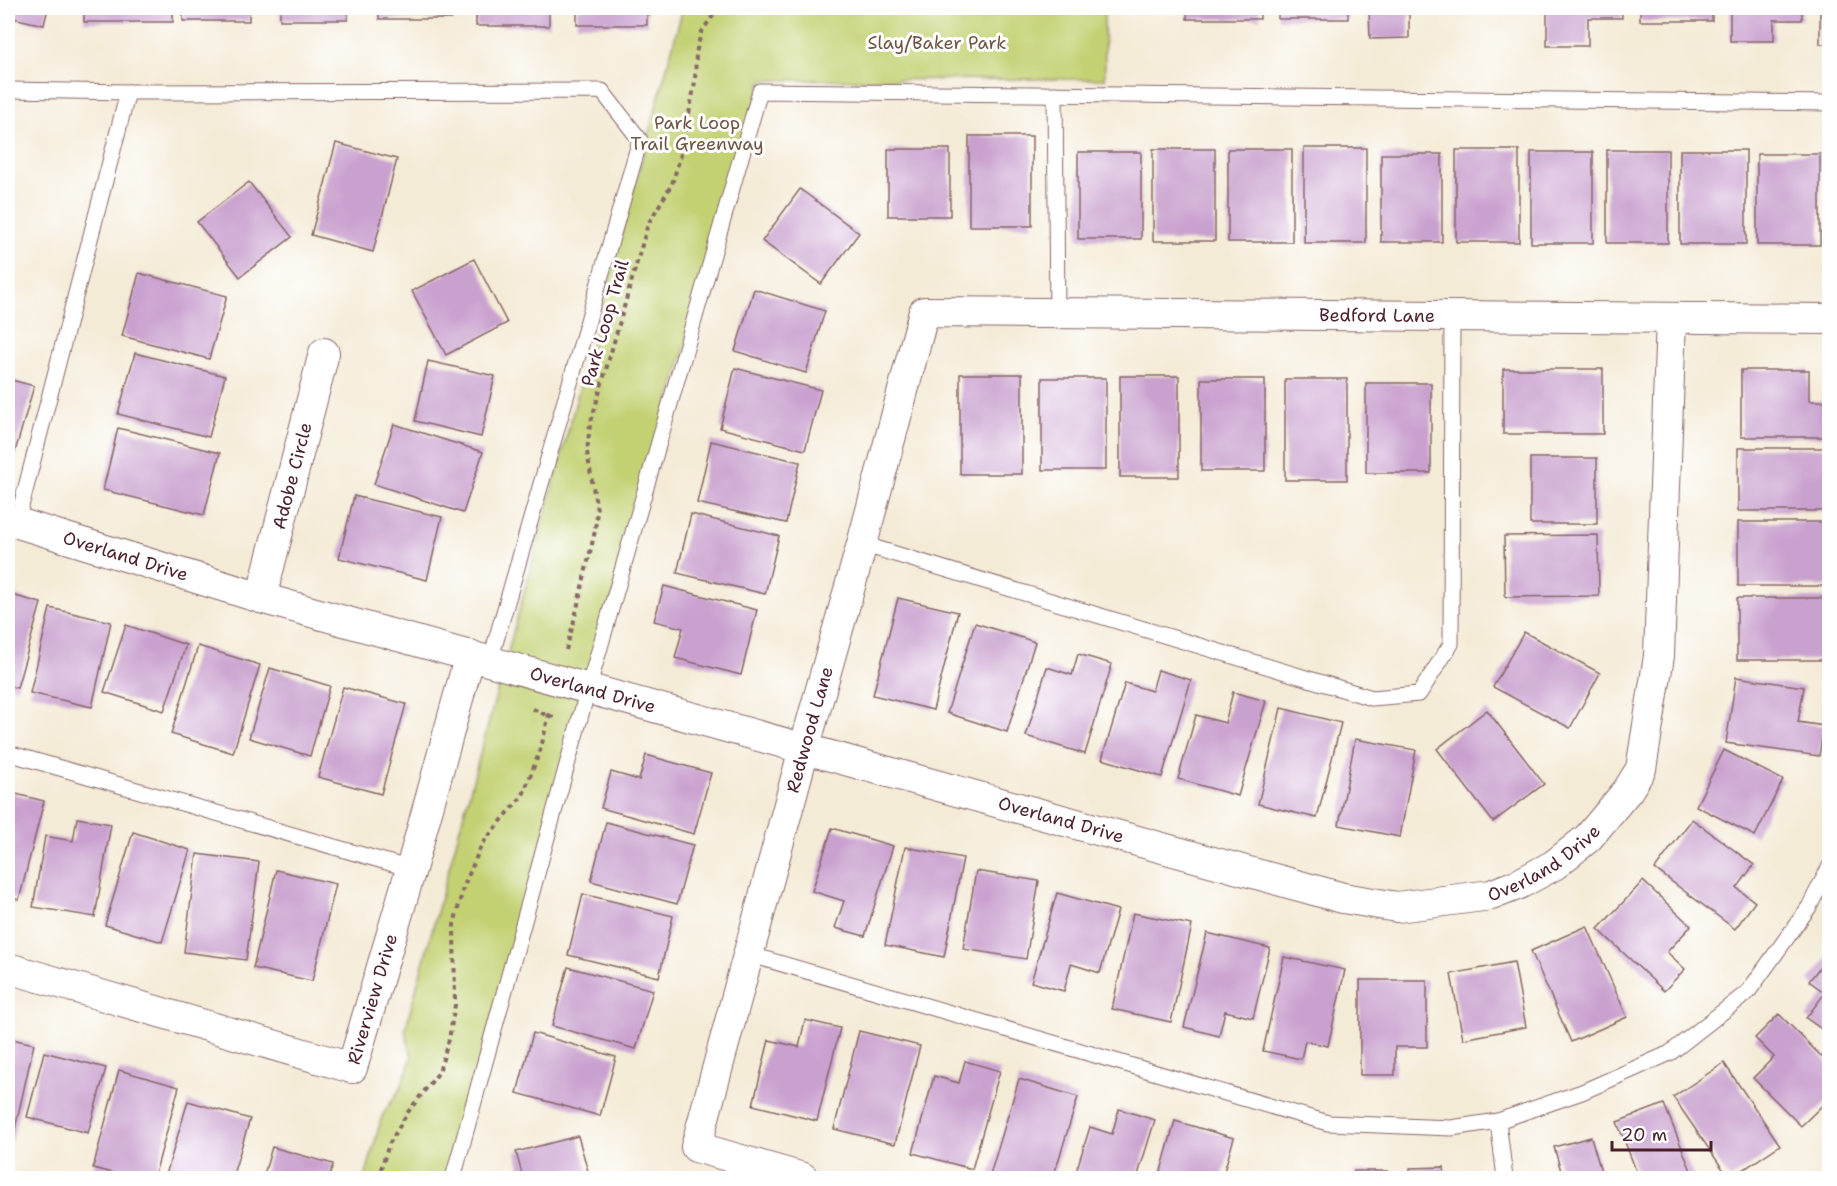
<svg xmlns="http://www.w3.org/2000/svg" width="1837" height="1186" viewBox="0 0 1837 1186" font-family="'Shantell Sans',sans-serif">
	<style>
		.green { fill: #c3d173; stroke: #86784f; stroke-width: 1.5 }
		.building { fill: #c9a1cf }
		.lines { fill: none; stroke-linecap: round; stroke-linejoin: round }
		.lane-casing { stroke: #866667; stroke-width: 17 }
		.street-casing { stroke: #866667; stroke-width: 32 }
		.path { stroke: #866667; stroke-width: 4; stroke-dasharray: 4.5 4.5; stroke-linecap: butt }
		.lane { stroke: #fff; stroke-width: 15 }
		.street { stroke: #fff; stroke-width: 30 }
		.labels { text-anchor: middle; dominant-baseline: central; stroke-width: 6; stroke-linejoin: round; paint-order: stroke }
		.park-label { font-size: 18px; fill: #6e5441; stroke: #fff }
		.street-label { font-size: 18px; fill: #4a1f2b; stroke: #fff }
	</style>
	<rect width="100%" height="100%" fill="#fff"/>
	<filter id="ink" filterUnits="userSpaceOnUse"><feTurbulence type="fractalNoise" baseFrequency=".0167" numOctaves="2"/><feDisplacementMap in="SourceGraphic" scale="12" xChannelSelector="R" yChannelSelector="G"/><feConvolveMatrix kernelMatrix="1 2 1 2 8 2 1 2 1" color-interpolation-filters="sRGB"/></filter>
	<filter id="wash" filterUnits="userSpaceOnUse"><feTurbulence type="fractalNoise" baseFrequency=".008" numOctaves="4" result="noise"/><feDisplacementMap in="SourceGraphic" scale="24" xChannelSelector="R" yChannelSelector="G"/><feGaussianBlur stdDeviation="1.35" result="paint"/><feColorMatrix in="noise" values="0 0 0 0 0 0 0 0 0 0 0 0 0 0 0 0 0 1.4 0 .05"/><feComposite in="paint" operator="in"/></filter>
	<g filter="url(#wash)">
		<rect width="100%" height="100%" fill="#f4ebd7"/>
		<path class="green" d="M683,8h421l1,71 -343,1 -316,1098h-81l17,-62 18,-27 12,-32 -7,-27z"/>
		<g id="blocks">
			<g class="building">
				<path d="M8,8h40l-4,17 -36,-8z"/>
				<rect x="84" y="8" width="89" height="14"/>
				<rect x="183" y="8" width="66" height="13"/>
				<rect x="280" y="8" width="68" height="12"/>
				<rect x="379" y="8" width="72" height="11"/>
				<rect x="476" y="8" width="73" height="18"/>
				<rect x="577" y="8" width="70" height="17"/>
				<rect x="1187" y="8" width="73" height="11"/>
				<rect x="1278" y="8" width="70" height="11"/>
				<path d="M1369,8h72v3h-32v27l-39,1z"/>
				<path d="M1547,8h75v10h-34v28h-41z"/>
				<rect x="1640" y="8" width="72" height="13"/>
				<path d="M1730,8h72v12h-28v21h-44z"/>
				<rect x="1820" y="8" width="10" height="36"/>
				<rect x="969" y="136" width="63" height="90"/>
				<path d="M336,143l61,16 -24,93 -62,-17z"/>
				<rect x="1304" y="148" width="62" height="95"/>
				<rect x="888" y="149" width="62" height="67"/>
				<rect x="1153" y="149" width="62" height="92"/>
				<rect x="1228" y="149" width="64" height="93"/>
				<rect x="1456" y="150" width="63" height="92"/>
				<rect x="1607" y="150" width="61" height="93"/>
				<rect x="1680" y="150" width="66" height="94"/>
				<rect x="1078" y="152" width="63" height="87"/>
				<rect x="1531" y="152" width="62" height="91"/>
				<rect x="1381" y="154" width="61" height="88"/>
				<rect x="1757" y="154" width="63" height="91"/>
				<path d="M249,182l43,55 -52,40 -43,-55z"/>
				<path d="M800,189l59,44 -38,51 -59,-43z"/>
				<path d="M474,259l33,64 -61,32 -34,-64z"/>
				<path d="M139,273l88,23 -18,63 -87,-23z"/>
				<path d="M754,289l71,22 -19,62 -71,-22z"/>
				<path d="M135,353l90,23 -16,61 -91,-23z"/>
				<path d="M428,361l67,15 -14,61 -66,-16z"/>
				<path d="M735,368l86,22 -16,60 -85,-22z"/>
				<rect x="1503" y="369" width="100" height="65"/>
				<path d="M1741,370h68v31h21v36h-89z"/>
				<rect x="960" y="374" width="62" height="100"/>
				<rect x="1120" y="376" width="59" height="101"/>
				<rect x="1042" y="378" width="64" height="92"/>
				<path d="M8,379l26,7 -19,66 -7,-2z"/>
				<rect x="1201" y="379" width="64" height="92"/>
				<rect x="1285" y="379" width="62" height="101"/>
				<rect x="1366" y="383" width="65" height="90"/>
				<path d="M394,424l89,28 -20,61 -89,-29z"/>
				<path d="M118,428l102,25 -16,62 -101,-25z"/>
				<path d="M711,441l89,21 -14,61 -89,-20z"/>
				<rect x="1738" y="448" width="92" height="63"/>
				<rect x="1530" y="458" width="67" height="66"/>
				<path d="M354,496l88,21 -15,63 -88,-22z"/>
				<path d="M691,514l88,22 -14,58 -88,-21z"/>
				<rect x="1738" y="522" width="92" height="64"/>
				<path d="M1598,535l1,61 -94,1 -1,-61z"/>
				<path d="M664,586l93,24 -16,65 -66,-17 8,-30 -29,-7z"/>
				<path d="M8,594l33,9 -24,85 -9,-2z"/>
				<path d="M898,598l60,14 -25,98 -60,-15z"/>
				<rect x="1737" y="598" width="93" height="62"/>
				<path d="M50,608l61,14 -19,85 -62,-14z"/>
				<path d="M975,623l60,19 -28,90 -60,-19z"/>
				<path d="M126,625l60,20 -22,66 -60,-19z"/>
				<path d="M1524,632l76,41 -30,55 -77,-41z"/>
				<path d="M198,646l62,19 -27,88 -62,-19z"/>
				<path d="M1078,654l34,10 -27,90 -59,-18 21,-69 25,8z"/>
				<path d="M270,668l60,18 -20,70 -61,-18z"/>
				<path d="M1158,670l33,10 -29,97 -60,-18 23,-76 27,8z"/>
				<path d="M1736,677l68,10 -6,35 26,4 -5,30 -93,-13z"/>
				<path d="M343,687l63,17 -25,90 -63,-17z"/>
				<path d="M1233,692l33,9 -28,95 -60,-17 18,-64 29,8z"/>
				<path d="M1281,708l60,15 -24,95 -59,-14z"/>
				<path d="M1487,710l57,74 -51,38 -56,-73z"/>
				<path d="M1355,739l61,11 -16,87 -61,-12z"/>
				<path d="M1724,750l59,30 -28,56 -59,-30z"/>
				<path d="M646,755l65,18 -17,61 -93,-26 10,-36 28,8z"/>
				<path d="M8,792l36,9 -25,99 -11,-3z"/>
				<path d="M77,818l34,6 -16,93 -62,-10 12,-71 28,5z"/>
				<path d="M1692,819l62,46 -17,23 18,14 -20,27 -80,-60z"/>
				<path d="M606,822l87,23 -16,59 -86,-23z"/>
				<path d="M832,828l61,18 -28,90 -30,-8 9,-27 -32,-10z"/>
				<path d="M133,832l57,18 -28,92 -57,-17z"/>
				<path d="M905,847l58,11 -19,99 -59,-12z"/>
				<path d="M197,854l62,8 -13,98 -62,-8z"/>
				<path d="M276,870l60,14 -24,97 -59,-13z"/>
				<path d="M976,871l63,10 -13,78 -63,-10z"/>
				<path d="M1643,881l48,45 -24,26 18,17 -21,22 -66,-62z"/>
				<path d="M1057,893l61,17 -18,63 -29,-9 -7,27 -33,-9z"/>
				<path d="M583,894l90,22 -14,61 -91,-22z"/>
				<path d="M1133,913l59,12 -21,97 -59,-13z"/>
				<path d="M1587,926l40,91 -56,25 -40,-91z"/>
				<path d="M1207,933l63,15 -17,70 -28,-7 -6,25 -35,-9z"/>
				<path d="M1830,954v81l-24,-17 19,-25 -16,-12z"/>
				<path d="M1284,957l61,13 -17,76 -23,-5 -4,18 -38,-8z"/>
				<path d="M1514,962l12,65 -63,12 -12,-65z"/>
				<path d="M568,967l85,23 -17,59 -84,-23z"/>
				<path d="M1360,980h67v67h-32v28h-35z"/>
				<path d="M1779,1014l51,51v33l-29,28 -48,-48 21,-21 -19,-19z"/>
				<path d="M805,1020l35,8 -23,93 -64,-16 16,-65 30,7z"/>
				<path d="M859,1031l61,15 -25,98 -61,-15z"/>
				<path d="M533,1033l83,24 -16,59 -83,-23z"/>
				<path d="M8,1038l26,6 -22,98 -4,-1z"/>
				<path d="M44,1052l62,16 -18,65 -61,-16z"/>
				<path d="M965,1061l35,10 -28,98 -59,-16 21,-77 25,7z"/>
				<path d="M1724,1063l56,82 -49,33h-2l-56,-81z"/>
				<path d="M119,1070l60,17 -25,91h-22l-39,-10z"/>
				<path d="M1019,1079l59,18 -25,81h-50l-13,-3z"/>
				<path d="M188,1101l62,18 -18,59h-19l-11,-3 -1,3h-36z"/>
				<path d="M1664,1104l30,74h-55l-22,-56z"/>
				<path d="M1119,1109l36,11 -18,58h-63l16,-51 22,7z"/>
				<path d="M1175,1121l59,17 -12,40h-63z"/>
				<path d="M578,1136l12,42h-67l-7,-26z"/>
				<path d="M1591,1137l12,41h-40l-9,-31z"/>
				<path d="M272,1147l61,17 -4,14h-66z"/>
				<path d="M1444,1167l1,11h-35v-10z"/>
				<rect x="1354" y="1171" width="34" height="7"/>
			</g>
		</g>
	</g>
	<g filter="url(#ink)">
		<use href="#blocks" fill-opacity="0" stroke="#866667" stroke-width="1.5"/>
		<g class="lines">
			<defs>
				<g id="lane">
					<path d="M8,90l120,2 474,-1 38,49 -150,521"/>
					<path d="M1055,94l2,219"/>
					<path d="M17,522l111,-430"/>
					<path d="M862,544l510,154 47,-4 32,-50 1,-328"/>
					<path d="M8,753l403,116"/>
					<path d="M748,954l580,169 123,5 47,-7 7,57"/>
					<path d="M1498,1121l84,-29 88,-39 78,-61 61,-85 21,-41"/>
					<path d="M453,1178l135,-489 172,-598 1070,12"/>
				</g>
				<g id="street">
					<path id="s1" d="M8,520l253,78 1082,300 54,9 94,-12 28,-11 35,-19 34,-27 40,-48 13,-21 18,-113 12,-338"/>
					<path id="s2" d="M261,598l63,-245"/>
					<path id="s3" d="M8,968l344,100 59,-199 59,-214"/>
					<path id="s4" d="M803,1178l-107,-31 108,-398 58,-205 62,-232 906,7"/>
				</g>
			</defs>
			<use href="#lane" class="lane-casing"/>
			<use href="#street" class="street-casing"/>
			<g class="path">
				<path d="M566,650l9,-33 20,-86 2,-21 -10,-58 3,-27 58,-201 24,-40 10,-33 13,-69 1,-29 5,-20 17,-25"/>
				<path d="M533,709l15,7 9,1"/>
				<path d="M378,1178l11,-34 19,-32 31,-40 10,-33 6,-34 -1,-80 9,-37 19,-44 41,-49 18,-47 9,-38"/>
			</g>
			<use href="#lane" class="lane"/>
			<use href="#street" class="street"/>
		</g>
	</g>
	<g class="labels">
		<g class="park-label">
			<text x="937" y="43">Slay/Baker Park</text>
			<text x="697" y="123">Park Loop<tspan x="697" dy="21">Trail Greenway</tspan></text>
		</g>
		<g class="street-label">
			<text stroke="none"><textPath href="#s4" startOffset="1430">Bedford Lane</textPath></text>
			<text transform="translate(605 323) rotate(-74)">Park Loop Trail</text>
			<text stroke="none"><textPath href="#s2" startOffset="126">Adobe Circle</textPath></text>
			<text stroke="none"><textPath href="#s1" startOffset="123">Overland Drive</textPath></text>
			<text stroke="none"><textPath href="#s1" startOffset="609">Overland Drive</textPath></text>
			<text stroke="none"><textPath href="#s4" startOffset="544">Redwood Lane</textPath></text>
			<text stroke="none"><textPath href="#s1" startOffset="1095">Overland Drive</textPath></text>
			<text stroke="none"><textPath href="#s1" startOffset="1599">Overland Drive</textPath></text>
			<text stroke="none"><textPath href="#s3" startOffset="430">Riverview Drive</textPath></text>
		</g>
	</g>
	<rect width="1837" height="1186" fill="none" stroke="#fff" stroke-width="30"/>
	<path d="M1612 1141v9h99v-9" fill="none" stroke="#4a1f2b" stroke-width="3"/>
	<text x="1621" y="1141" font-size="18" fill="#4a1f2b" stroke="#ffffff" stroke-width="4.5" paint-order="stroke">20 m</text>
</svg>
